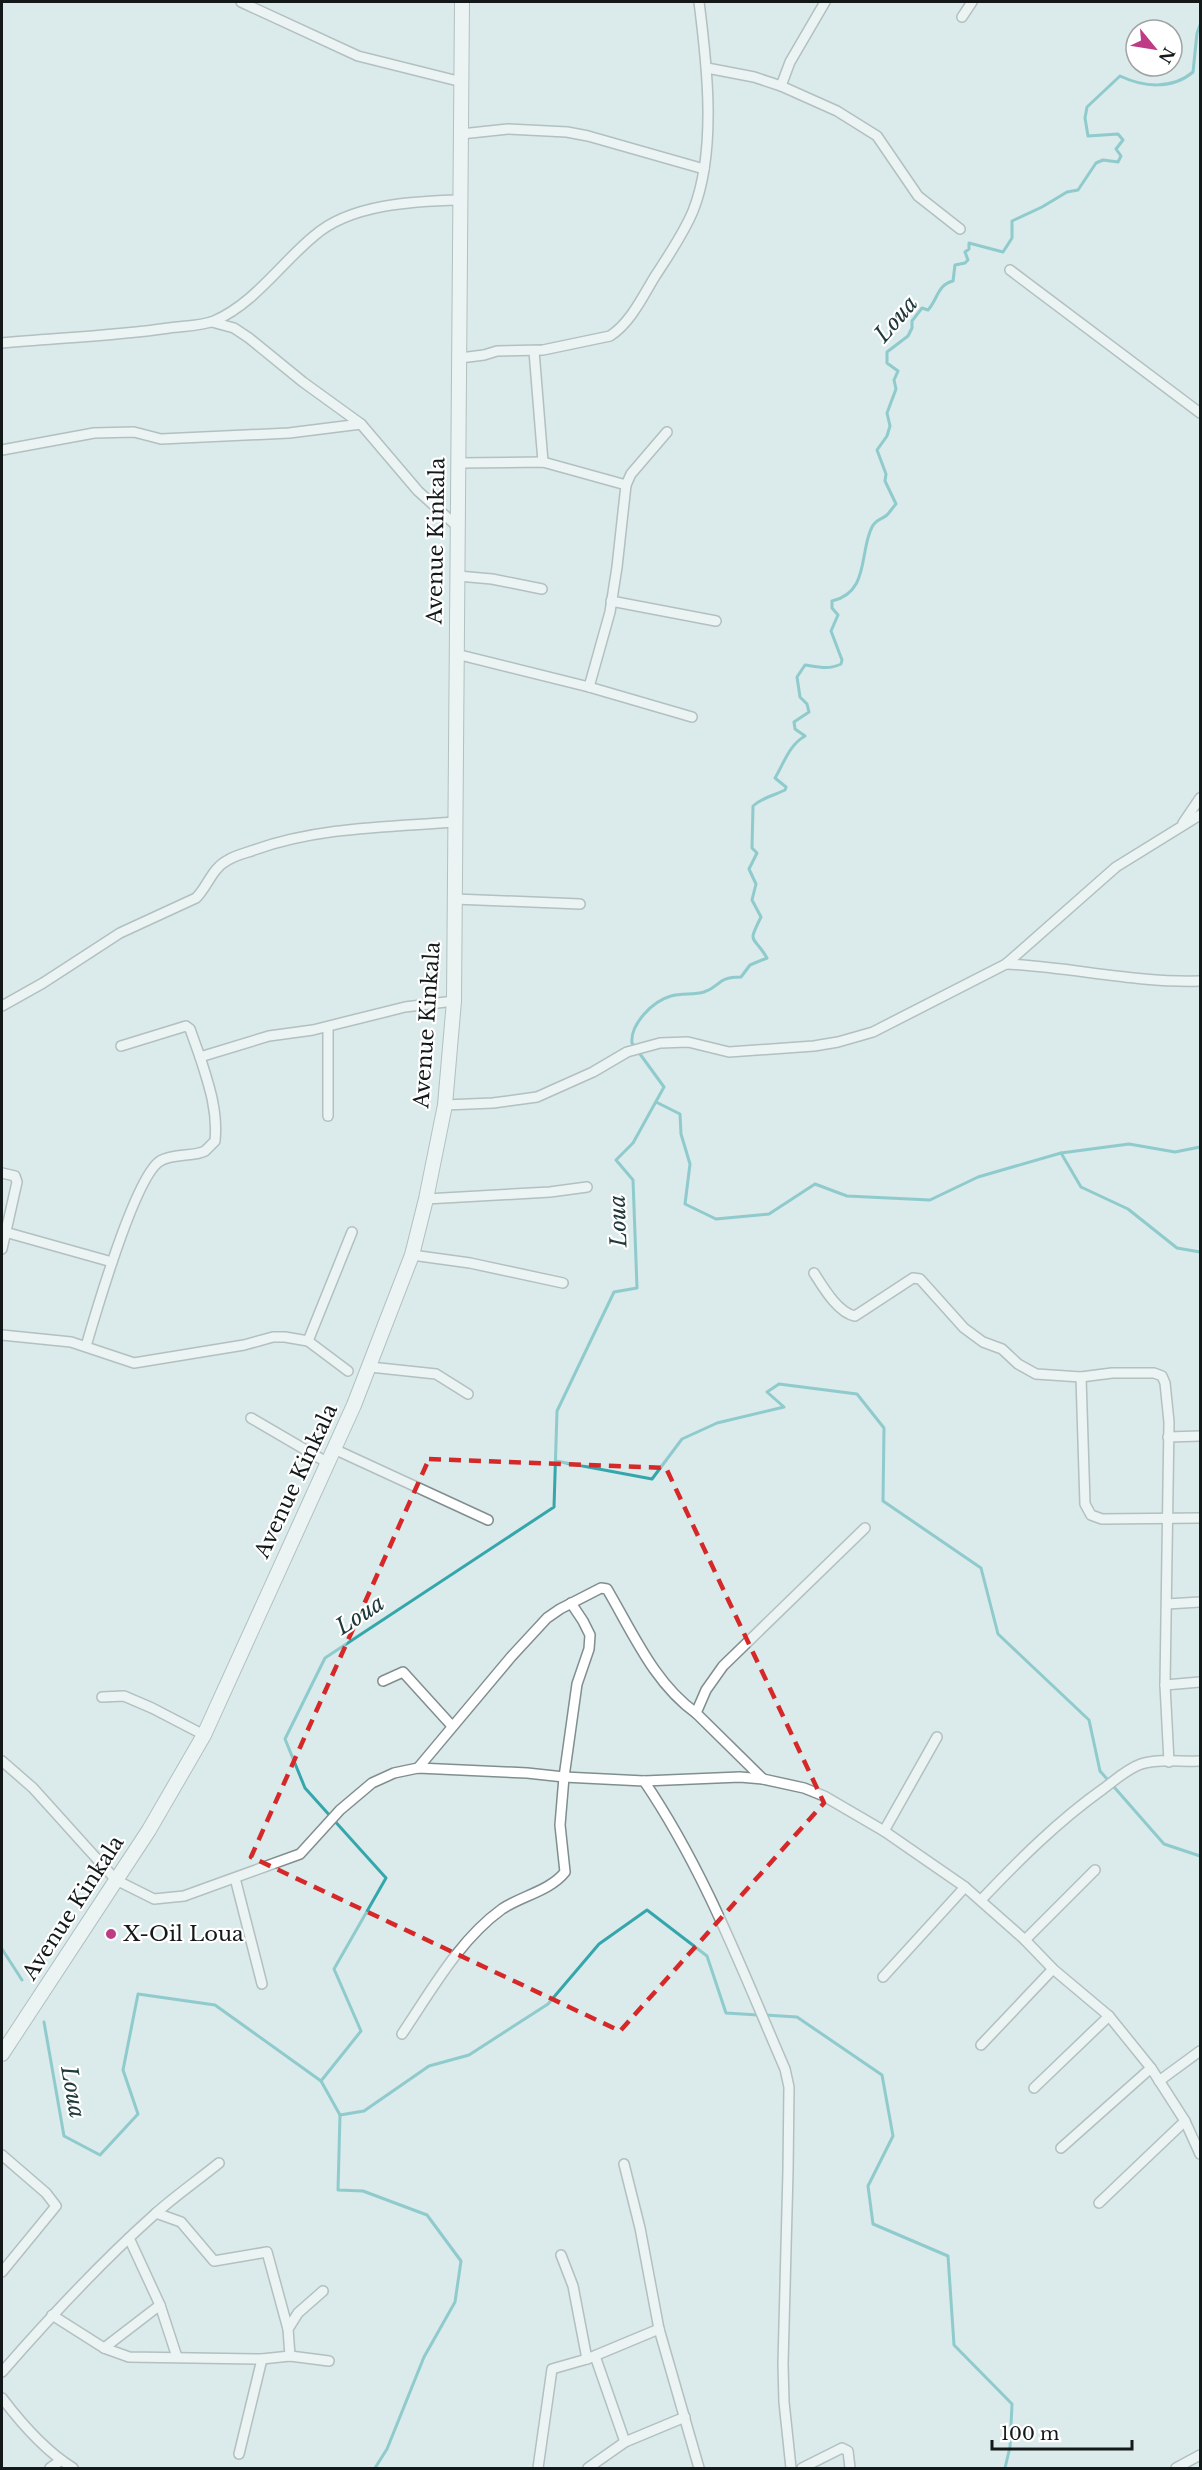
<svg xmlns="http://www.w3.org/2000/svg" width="1202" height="2470" viewBox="0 0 1202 2470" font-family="'Libre Baskerville',serif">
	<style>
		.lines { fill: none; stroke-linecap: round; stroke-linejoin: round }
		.stream { stroke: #34a6ac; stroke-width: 3 }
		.minor-casing { stroke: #818e8f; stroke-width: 12 }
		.primary-casing { stroke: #818e8f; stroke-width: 16 }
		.minor { stroke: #fff; stroke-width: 9 }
		.primary { stroke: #fff; stroke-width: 14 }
		.marked { fill: none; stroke: #d62828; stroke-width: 4.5; stroke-dasharray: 12 8; stroke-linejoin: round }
		.poi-dot { fill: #bd3c85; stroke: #fff; stroke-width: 2 }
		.labels { text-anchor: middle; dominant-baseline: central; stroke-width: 4.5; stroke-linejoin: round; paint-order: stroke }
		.street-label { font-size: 21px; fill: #131819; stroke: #fff }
		.poi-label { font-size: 21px; fill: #131819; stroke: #fff; text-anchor: start }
		.water-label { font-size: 22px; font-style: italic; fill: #20393a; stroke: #fff }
	</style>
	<rect width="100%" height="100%" fill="#dbeaea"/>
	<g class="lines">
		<g class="stream">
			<path d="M656,1102l24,12 1,20 9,30 -5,40 31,15 53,-5 46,-30 32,12 83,4 48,-23 83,-24 20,34 47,22 49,39 23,4"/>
			<path d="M1061,1153l68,-9 46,8 25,-5"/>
			<path d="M556,1461l96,18 30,-40 35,-16 67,-16 -17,-15 12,-8 78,10 27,34 -1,73 98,67 17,66 91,86 11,51 64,73 36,12"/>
			<path d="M2,1949l20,31"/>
			<path d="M765,2015l32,2 85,58 11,61 -25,50 5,38 75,32 6,89 58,59 -2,43 -5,21"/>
			<path d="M44,2022l20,114 36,19 38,-41 -15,-44 15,-76 77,11 106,76 40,-50 -27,-62 52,-91 -81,-90 -20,-49 40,-81 229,-151 3,-96 57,-119 23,-4 -4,-108 -17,-20 17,-17 31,-56 -32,-44c-2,-19 21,-42 39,-47 11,-3 23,-1 33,-4 18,-6 12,-15 37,-15l9,-12 17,-7c-14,-24 -20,-13 -6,-41l-9,-17 4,-16 -7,-15 8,-16 -5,-5 1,-42c10,-9 20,-10 32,-16l1,-3 -11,-9c9,-15 14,-33 30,-42l-10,-7 -1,-7 15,-10 -2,-8 -7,-7 -3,-20 8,-12c13,2 24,5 36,-1l1,-4 -11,-29 7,-16 -6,-7v-7c38,-9 27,-49 40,-74 4,-8 9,-7 15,-12 3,-3 6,-8 9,-11l-11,-23 1,-7 -9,-24 10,-14 3,-10 -3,-13 9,-24 -2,-9 4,-9 -11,-8v-11l21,-16 4,-8v-7l10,-13 6,2c10,-11 9,-25 25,-29l2,-16 10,-2 3,-3 -3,-8 4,-3v-6l34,9 9,-14v-17l30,-14 25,-15 11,-2 18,-27 7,-3 15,2 3,-6 -5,-7 7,-9 -5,-6 -30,2 -3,-18 2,-11 33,-31c23,11 52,14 73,-4l4,-39 3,-8"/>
			<path d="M321,2081l19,34 24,-4 65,-45 40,-11 79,-51 51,-60 48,-34 60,46 19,57 32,2"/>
			<path d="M340,2115l-2,75 25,1 64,24 34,46 -6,41 -31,55 -37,92 -12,19"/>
		</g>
		<defs>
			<g id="minor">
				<path d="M241,2l117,54 104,26"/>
				<path d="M962,17l10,-15"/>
				<path d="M707,68l47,9 27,9 9,-24 35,-60"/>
				<path d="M781,86l56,25 40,25 41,60 42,33"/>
				<path d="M461,134l47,-5 59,3 21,4 116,33"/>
				<path d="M1010,270l190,143"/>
				<path d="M212,322l22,6 15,10 54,44 58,42 57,67 41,37"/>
				<path d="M2,343c55,-5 112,-7 167,-15 14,-2 32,-2 45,-7 40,-17 67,-58 100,-85 36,-32 100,-35 147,-36"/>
				<path d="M534,351l9,111"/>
				<path d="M460,358l24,-3 13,-4 46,-1 67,-14c20,-13 32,-38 44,-58 14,-22 29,-43 39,-67 24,-60 14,-147 6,-209"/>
				<path d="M2,450l92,-17 40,-1 27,7 128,-6 72,-9"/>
				<path d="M458,463l85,-1 83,23 -9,82 -7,45 -21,75"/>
				<path d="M626,485l5,-11 36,-42"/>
				<path d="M458,576l34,3 50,10"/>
				<path d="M611,601l105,20"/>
				<path d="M456,654l133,33 103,30"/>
				<path d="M1183,823l17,-25"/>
				<path d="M455,899l125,5"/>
				<path d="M1006,964c65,3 129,19 194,17"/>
				<path d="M2,1006l41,-23 77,-50 76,-35c12,-12 16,-30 32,-38 8,-5 18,-7 26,-10 64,-23 134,-23 201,-28"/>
				<path d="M328,1027v89"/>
				<path d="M121,1046l65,-20 4,3 10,28"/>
				<path d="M445,1105l48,-2 44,-6 56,-25 34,-20 33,-9 28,-1 41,10 85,-6 24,-4 35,-10 133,-68 110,-97 84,-52"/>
				<path d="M2,1173l13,3 2,6 -15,67"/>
				<path d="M426,1199l124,-7 37,-5"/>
				<path d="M5,1232l107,30"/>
				<path d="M412,1255l58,8 93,20"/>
				<path d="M814,1273c9,14 24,40 41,43l58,-38 7,1 44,49 19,14 19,7 16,15 18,10 45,3 31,-4h42l8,3 3,7 4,39 -4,263 4,77"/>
				<path d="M2,1335l69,7 63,21 110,-18 29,-8h12l23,4 40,30"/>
				<path d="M308,1341l44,-109"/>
				<path d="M86,1346c10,-34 49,-169 74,-185 14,-8 34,-4 45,-10 3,-3 7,-7 10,-10 3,-30 -6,-56 -15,-84l69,-21 44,-6 92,-23 49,-6"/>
				<path d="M370,1367l66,7 32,20"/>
				<path d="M1081,1377l4,127 6,11 11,4 98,-1"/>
				<path d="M251,1418l77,45"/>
				<path d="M1168,1437l32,-1"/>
				<path d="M334,1449l154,71"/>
				<path d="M1167,1604l33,-2"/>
				<path d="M383,1681l20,-9 49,54"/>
				<path d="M1165,1685l35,-3"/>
				<path d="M102,1697l22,-1 28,12 52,27"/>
				<path d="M2,1761l31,27 83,92 38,19 30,-3 116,-42 40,-44 32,-27 22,-10 24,-5 109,5 37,4 80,4 96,-4 23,2 41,9 20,8 60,35 81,56 60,53 28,29 56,47 42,52 34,53 15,33"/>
				<path d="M418,1768l93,-111 36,-39 13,-9 41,-21 6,1c26,44 47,94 89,124"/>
				<path d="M763,1779l-67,-66 10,-23 17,-24 142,-138"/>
				<path d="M644,1781c61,90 98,189 141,288l4,18 -1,84 -5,193 1,38 7,66"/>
				<path d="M884,1831l53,-94"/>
				<path d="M235,1878l27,106"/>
				<path d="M981,1900c38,-40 77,-79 122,-111 12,-9 24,-20 38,-25 18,-6 41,-2 59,-3"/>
				<path d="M1025,1940l70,-70"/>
				<path d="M883,1977l82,-90"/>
				<path d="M402,2034c29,-43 57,-94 100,-125 19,-13 48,-18 63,-37l-5,-47 4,-48 13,-93 12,-35 1,-14 -7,-14 -12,-18"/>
				<path d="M981,2045l72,-76"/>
				<path d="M1159,2081l41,-30"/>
				<path d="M1034,2088l75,-72"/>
				<path d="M1061,2148l90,-80"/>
				<path d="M2,2155l44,38 10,13 -54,66"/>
				<path d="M624,2164l16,64 19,101 40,139"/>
				<path d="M1099,2203l86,-82"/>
				<path d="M156,2213l25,9 33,39 53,-9 21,77 2,27"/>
				<path d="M129,2238l31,67 17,52"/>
				<path d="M561,2255l12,31 14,73"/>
				<path d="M52,2315l52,33 25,9 133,2 28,-3 39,5"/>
				<path d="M288,2329l10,-16 25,-22"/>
				<path d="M104,2348l56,-43"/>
				<path d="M595,2356l30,86"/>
				<path d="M2,2372c48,-55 98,-109 153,-158 20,-18 43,-34 64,-51"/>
				<path d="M2,2398c19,25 43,53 71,70"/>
				<path d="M239,2454l23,-95"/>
				<path d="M50,2468l10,-7"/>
				<path d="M538,2468l14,-99 35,-10 72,-30"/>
				<path d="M588,2468l37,-26 60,-25"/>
				<path d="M802,2468l40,-20 6,3 2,17"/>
				<path d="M1176,2468l24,-13"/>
			</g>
			<path id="primary" d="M2,2054l147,-224 55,-95 150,-330 58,-150 14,-56 19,-94 9,-104 8,-999"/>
		</defs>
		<use href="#minor" class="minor-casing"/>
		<use href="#primary" class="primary-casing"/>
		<use href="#minor" class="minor"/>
		<use href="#primary" class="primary"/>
	</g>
	<path d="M0 0H1202V2470H0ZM429,1459l237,9 158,335 -204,228 -369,-174z" fill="#dbeaea" fill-opacity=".55" fill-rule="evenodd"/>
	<path class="marked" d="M429,1459l237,9 158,335 -204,228 -369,-174z"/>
	<circle class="poi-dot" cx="111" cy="1934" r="6"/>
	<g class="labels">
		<g class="street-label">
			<text transform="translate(436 541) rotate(-89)">Avenue Kinkala</text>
			<text transform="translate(427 1025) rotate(-86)">Avenue Kinkala</text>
			<text transform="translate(296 1481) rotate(-65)">Avenue Kinkala</text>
			<text transform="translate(73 1908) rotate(-57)">Avenue Kinkala</text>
		</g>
		<g class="poi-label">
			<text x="123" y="1934">X-Oil Loua</text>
		</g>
		<g class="water-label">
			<text transform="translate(896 319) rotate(-49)">Loua</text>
			<text transform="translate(618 1221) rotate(-92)">Loua</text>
			<text transform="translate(360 1615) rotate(-33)">Loua</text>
			<text transform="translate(73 2092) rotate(80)">Loua</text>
		</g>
	</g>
	<rect width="1202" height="2470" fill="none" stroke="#131819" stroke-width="6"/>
	<g transform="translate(1154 48) rotate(120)"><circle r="28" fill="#ffffff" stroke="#a1a3a3" stroke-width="1.5"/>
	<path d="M0-4.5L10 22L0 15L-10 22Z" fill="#bd3c85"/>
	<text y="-9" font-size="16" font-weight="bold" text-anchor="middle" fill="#131819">N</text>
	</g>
	<path d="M992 2440v9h140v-9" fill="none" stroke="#131819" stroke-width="3"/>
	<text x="1001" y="2440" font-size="18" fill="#131819" stroke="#ffffff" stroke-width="4.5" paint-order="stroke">100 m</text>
</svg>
